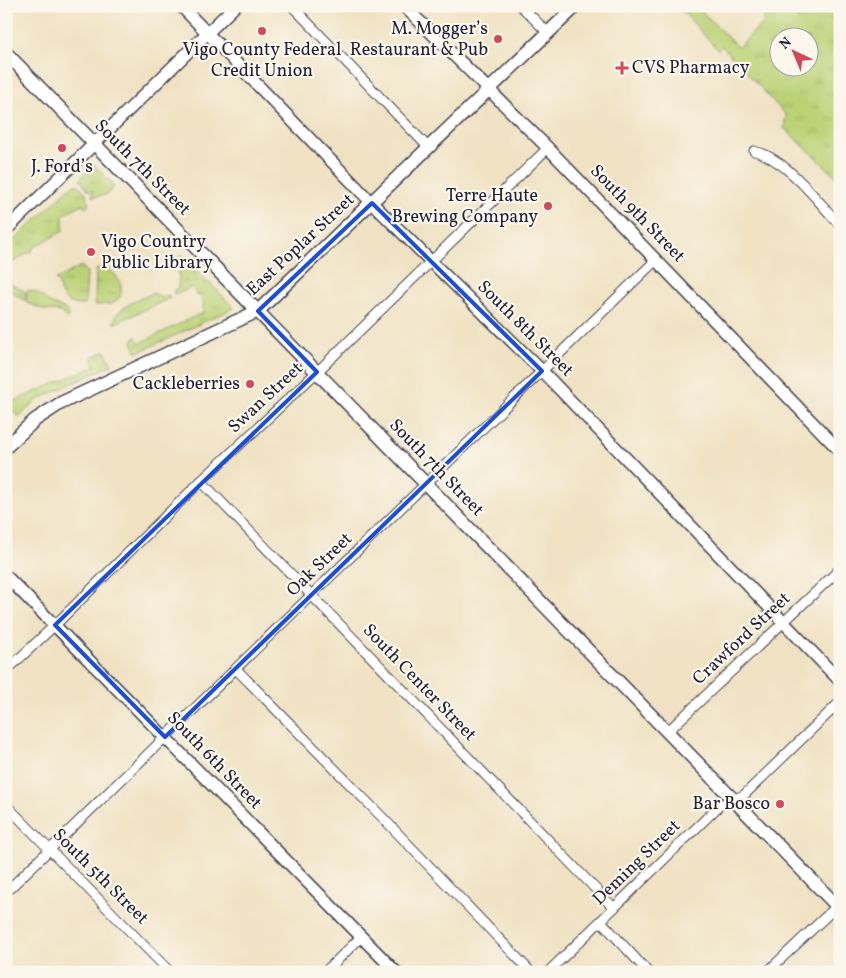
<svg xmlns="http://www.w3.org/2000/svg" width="846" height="978" viewBox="0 0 846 978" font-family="Vollkorn,serif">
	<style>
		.grass { fill: url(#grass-tufts); stroke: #6e7a58; fill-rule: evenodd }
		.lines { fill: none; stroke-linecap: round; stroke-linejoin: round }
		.minor-casing { stroke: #413f4f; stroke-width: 11 }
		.tertiary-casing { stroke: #413f4f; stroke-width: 14 }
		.secondary-casing { stroke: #413f4f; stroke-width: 15 }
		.minor { stroke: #fff; stroke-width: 9 }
		.tertiary { stroke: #fff; stroke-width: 11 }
		.secondary { stroke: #fff; stroke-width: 12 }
		.marked { fill: none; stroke: #1d4ed8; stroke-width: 4; stroke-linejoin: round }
		.poi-dot { fill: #d1495b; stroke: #fbf7ec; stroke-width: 2 }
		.labels { text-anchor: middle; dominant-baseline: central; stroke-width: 4.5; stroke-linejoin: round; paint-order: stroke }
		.poi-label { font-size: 18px; fill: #22223b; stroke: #fbf7ec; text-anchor: end }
		.street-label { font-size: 18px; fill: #22223b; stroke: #fbf7ec }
	</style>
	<defs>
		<pattern id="grass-tufts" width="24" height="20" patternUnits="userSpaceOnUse" patternTransform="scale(1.25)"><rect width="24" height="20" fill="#bbd276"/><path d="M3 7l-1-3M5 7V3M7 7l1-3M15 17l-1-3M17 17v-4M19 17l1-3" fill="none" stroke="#a0b467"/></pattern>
	</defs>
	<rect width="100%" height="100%" fill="#fbf7ec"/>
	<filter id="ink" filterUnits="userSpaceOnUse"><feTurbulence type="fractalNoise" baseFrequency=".02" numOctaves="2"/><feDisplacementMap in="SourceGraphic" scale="10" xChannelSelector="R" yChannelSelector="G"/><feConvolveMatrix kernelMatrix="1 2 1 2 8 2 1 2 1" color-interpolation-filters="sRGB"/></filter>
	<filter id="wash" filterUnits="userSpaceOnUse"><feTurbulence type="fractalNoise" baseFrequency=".0096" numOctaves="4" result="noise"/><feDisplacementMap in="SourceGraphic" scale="20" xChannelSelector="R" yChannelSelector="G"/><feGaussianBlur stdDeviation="1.12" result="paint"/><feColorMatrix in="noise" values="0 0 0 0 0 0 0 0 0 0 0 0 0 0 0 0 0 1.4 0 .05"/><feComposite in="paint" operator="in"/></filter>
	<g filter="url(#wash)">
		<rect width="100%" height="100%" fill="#f0e2c3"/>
		<g class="grass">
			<path d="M678,6h18l42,41 27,-26 -3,-2 12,-13h66v174l-56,-52 2,-13 -64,-69 -4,4zM778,38h30v30h-30z"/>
			<path d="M93,164l21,21 -2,5 -7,5 -13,2 1,-6 -5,-1 -8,-11z"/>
			<path d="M73,185h6l7,8 3,12 -2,3 -5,-4 -19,11v16l-30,17v2l-23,14 -1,19 17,9 -1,9 -19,-13v-40z"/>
			<path d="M181,254l26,26 -4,2 1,2 5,-2 25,26 -97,45 -5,-11 3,-5h1l4,6 64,-31 -2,-4 2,-3 -4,-10 -3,1 -5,-9 -17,8 -2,-4 5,-3 1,-17 9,-3 5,4 1,11 3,-1c-2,-10 -4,-16 -15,-18l-3,-5z"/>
			<path d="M81,266l6,5 -2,34c-15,1 -26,-6 -26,-22l-4,-3z"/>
			<path d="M104,266c12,8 20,15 16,31l-8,7 -17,1 1,-35z"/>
			<path d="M29,290l11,4 8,8 18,8 3,4v4l-2,1 -6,-7 -16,-2 -18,-7v-12z"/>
			<path d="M153,293l9,4 6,-2 2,3 -56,26c0,-17 26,-25 39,-31z"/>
			<path d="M105,351l7,14 -75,35 -18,17 -13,-12v-7l3,-2 3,6 83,-36 -3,-9z"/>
		</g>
	</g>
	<g filter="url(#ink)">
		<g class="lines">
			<defs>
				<g id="minor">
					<path d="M292,6l137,142"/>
					<path d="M521,6l27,27"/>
					<path d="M754,151c32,7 64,51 86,74"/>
					<path d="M201,481l413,427"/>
					<path d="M236,669l145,147 150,156"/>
					<path d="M6,671l49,-46 146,-144 116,-109 231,-224"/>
					<path d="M667,732l173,-163"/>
					<path d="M6,805l164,167"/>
					<path d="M6,892l650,-632"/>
					<path d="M601,921l47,51"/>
					<path d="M325,972l36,-35"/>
					<path d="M548,972l172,-167 24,-10 96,-93"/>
					<path d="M767,972l70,-66"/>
				</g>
				<g id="tertiary">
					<path d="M181,6l191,197 170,168 298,310"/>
					<path d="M404,6l144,142 292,303"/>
					<path d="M6,230l229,-224"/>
					<path d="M6,576l390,396"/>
				</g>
				<g id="secondary">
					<path d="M6,53l834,856"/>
					<path d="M6,447l29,-27 26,-17 197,-92 318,-305"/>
				</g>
			</defs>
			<use href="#minor" class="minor-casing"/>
			<use href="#tertiary" class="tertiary-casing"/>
			<use href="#secondary" class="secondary-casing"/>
			<use href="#minor" class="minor"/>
			<use href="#tertiary" class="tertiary"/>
			<use href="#secondary" class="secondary"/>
		</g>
	</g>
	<path class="marked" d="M372,203l170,168 -377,366 -110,-112 262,-253 -59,-61z"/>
	<g class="poi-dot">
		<circle cx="262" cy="31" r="5"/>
		<circle cx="498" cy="39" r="5"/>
		<path d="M619.5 60.5h5v5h5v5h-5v5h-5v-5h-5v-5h5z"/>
		<circle cx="62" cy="148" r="5"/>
		<circle cx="548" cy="206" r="5"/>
		<circle cx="91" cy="252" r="5"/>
		<circle cx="250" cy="384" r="5"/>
		<circle cx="780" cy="804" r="5"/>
	</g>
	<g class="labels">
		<g class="poi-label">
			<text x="488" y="29">M. Mogger’s<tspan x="488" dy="21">Restaurant &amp; Pub</tspan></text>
			<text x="262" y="50" text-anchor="middle">Vigo County Federal<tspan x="262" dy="21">Credit Union</tspan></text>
			<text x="632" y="68" text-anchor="start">CVS Pharmacy</text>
			<text x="62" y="167" text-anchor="middle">J. Ford’s</text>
			<text x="538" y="196">Terre Haute<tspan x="538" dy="21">Brewing Company</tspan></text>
			<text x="101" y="242" text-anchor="start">Vigo Country<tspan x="101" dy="21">Public Library</tspan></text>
			<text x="240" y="384">Cackleberries</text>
			<text x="770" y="804">Bar Bosco</text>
		</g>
		<g class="street-label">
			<text transform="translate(142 168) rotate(45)">South 7th Street</text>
			<text transform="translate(637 214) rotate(46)">South 9th Street</text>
			<text transform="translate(301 245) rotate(-43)">East Poplar Street</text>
			<text transform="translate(525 329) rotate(45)">South 8th Street</text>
			<text transform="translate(266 398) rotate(-43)">Swan Street</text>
			<text transform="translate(436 468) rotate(46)">South 7th Street</text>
			<text transform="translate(320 565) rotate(-44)">Oak Street</text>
			<text transform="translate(742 639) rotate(-43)">Crawford Street</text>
			<text transform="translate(419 683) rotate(46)">South Center Street</text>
			<text transform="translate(214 761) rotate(46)">South 6th Street</text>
			<text transform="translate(637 863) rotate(-44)">Deming Street</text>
			<text transform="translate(100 877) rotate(45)">South 5th Street</text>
		</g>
	</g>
	<rect width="846" height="978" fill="none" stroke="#fbf7ec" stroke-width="25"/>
	<g transform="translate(794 52) rotate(316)"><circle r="24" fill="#fbf7ec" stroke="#a4a2a5"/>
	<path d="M0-4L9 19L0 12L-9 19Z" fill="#d1495b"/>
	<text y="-8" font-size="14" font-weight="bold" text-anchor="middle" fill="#22223b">N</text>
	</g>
</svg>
